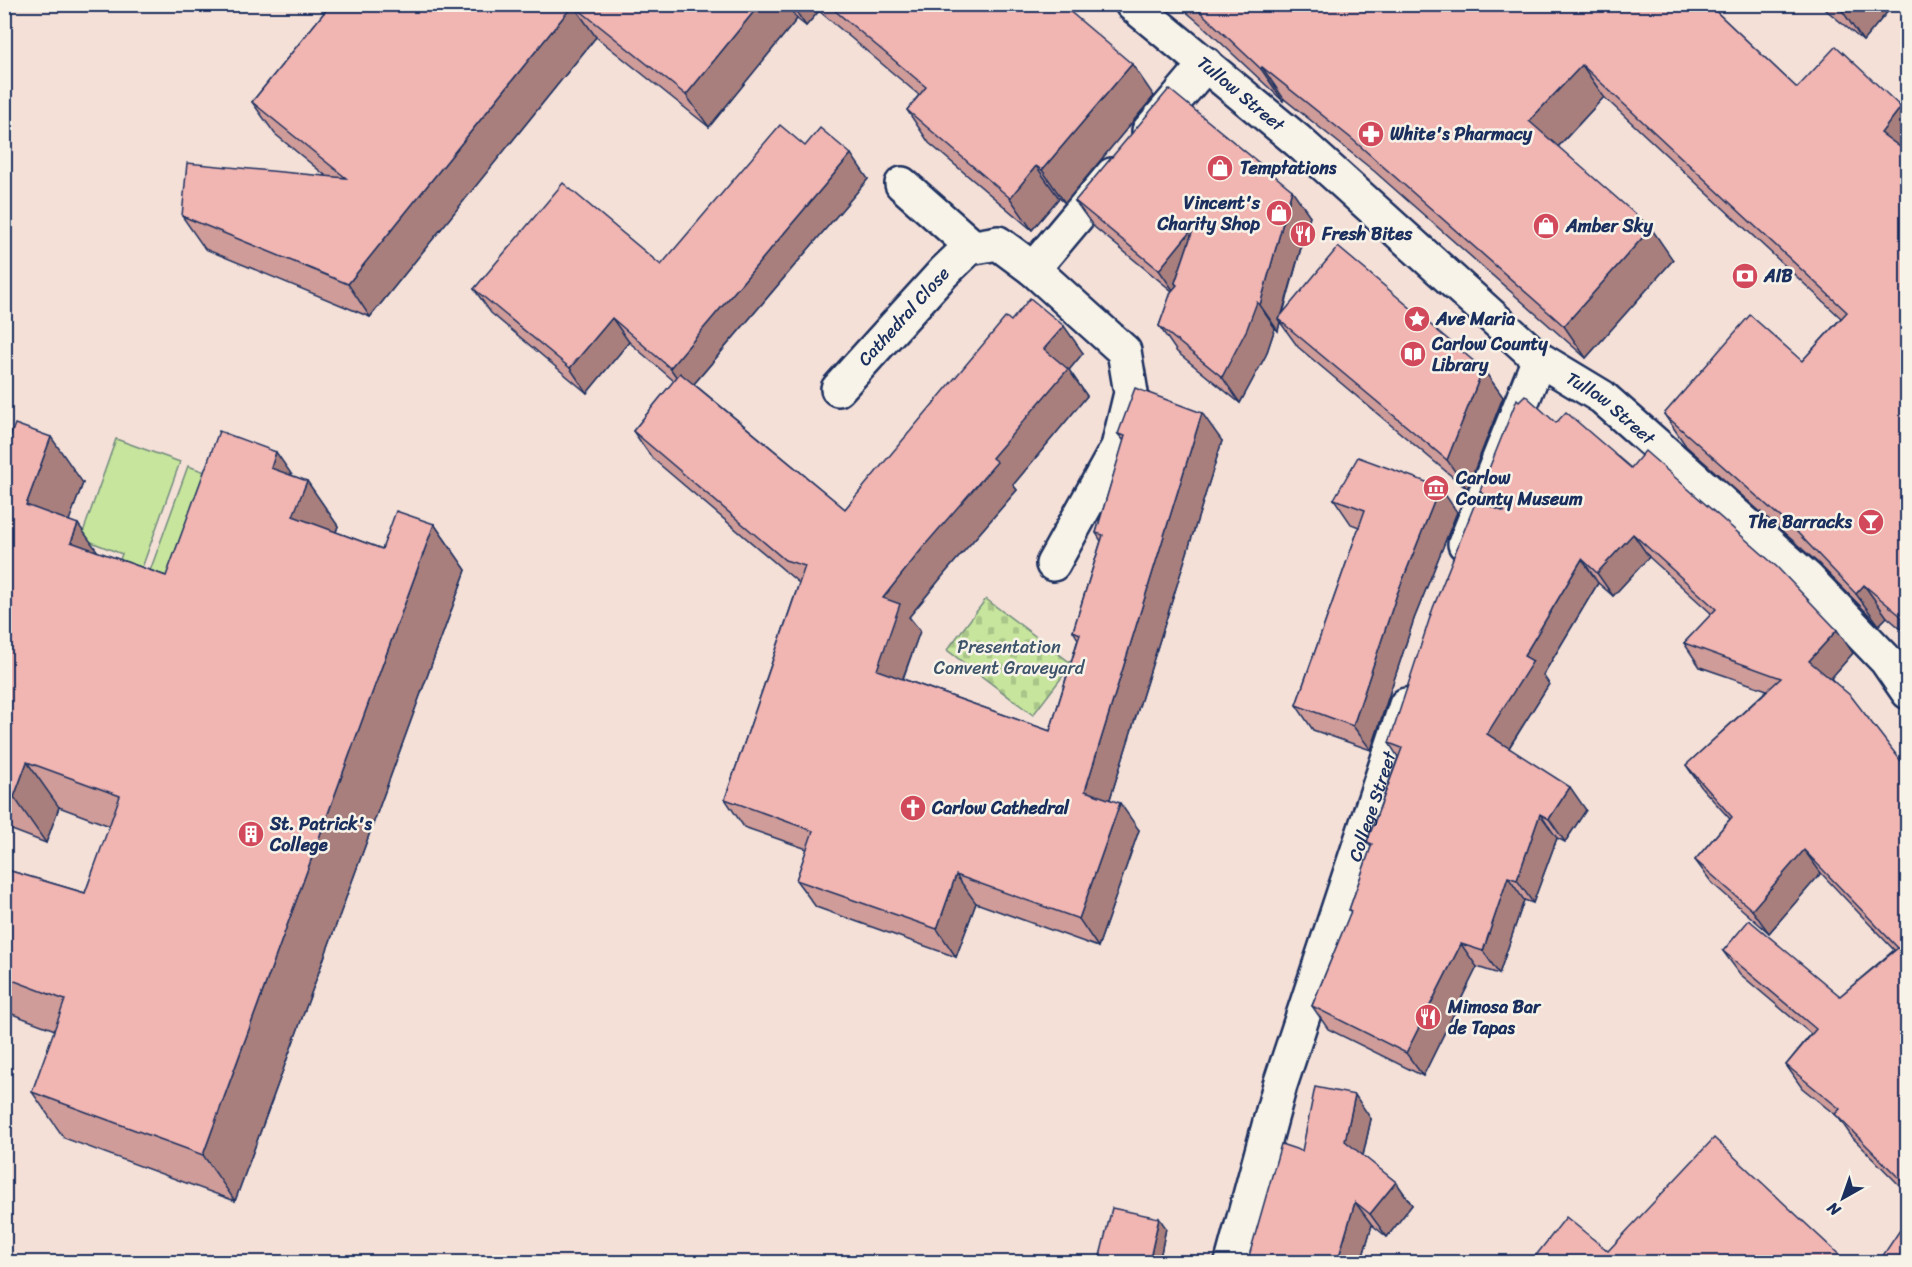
<svg xmlns="http://www.w3.org/2000/svg" width="1912" height="1267" viewBox="0 0 1912 1267" font-family="Sriracha,sans-serif">
	<style>
		.green { fill: #c7e59c; stroke: #718a7d; stroke-width: 1.5 }
		.cemetery { fill: url(#cemetery-stones); stroke: #718a7d; stroke-width: 1.5 }
		.lines { fill: none; stroke-linecap: round; stroke-linejoin: round }
		.street-casing { stroke: #1b2f5e; stroke-width: 38 }
		.secondary-casing { stroke: #1b2f5e; stroke-width: 38 }
		.street { stroke: #f7f3e8; stroke-width: 33 }
		.secondary { stroke: #f7f3e8; stroke-width: 33 }
		.wall { fill: #cf9c99; stroke: #1b2f5e; stroke-width: 1.5 }
		.shaded-wall { fill: #a97f7d; stroke: #1b2f5e; stroke-width: 1.5 }
		.building { fill: #f1b5b2; stroke: #1b2f5e; stroke-width: 1.5 }
		.labels { text-anchor: middle; dominant-baseline: central; stroke-width: 5; stroke-linejoin: round; paint-order: stroke }
		.street-label { font-size: 18px; fill: #1b2f5e; stroke: #f7f3e8 }
		.poi-label { font-size: 18px; font-weight: bold; fill: #1b2f5e; stroke: #f7f3e8; text-anchor: start }
		.park-label { font-size: 18px; fill: #3d536a; stroke: #f7f3e8 }
	</style>
	<defs>
		<pattern id="cemetery-stones" width="16" height="16" patternUnits="userSpaceOnUse" patternTransform="scale(1.5)"><rect width="16" height="16" fill="#c7e59c"/><path d="M2 7V4a2 2 0 0 1 4 0v3zM10 15v-3a2 2 0 0 1 4 0v3z" fill="#aac589"/></pattern>
	</defs>
	<rect width="100%" height="100%" fill="#f5e0d8"/>
	<filter id="ink" filterUnits="userSpaceOnUse"><feTurbulence type="fractalNoise" baseFrequency=".0167" numOctaves="2"/><feDisplacementMap in="SourceGraphic" scale="12" xChannelSelector="R" yChannelSelector="G"/><feConvolveMatrix kernelMatrix="1 2 1 2 8 2 1 2 1" color-interpolation-filters="sRGB"/></filter>
	<g filter="url(#ink)">
		<g class="green">
			<path d="M116,439l64,23 -46,128 -22,-8 10,-28 -41,-16z"/>
			<path d="M188,466l51,18 -47,127 -50,-18z"/>
		</g>
		<path class="cemetery" d="M986,599l86,65 -39,51 -86,-65z"/>
		<g class="lines">
			<defs>
				<g id="street">
					<path d="M1149,131l57,-67"/>
					<path d="M902,184l71,63"/>
					<path d="M1033,269l79,-94"/>
					<path id="s1" d="M838,389l106,-117 25,-24 29,-5 35,26 91,82 7,42 -13,54 -65,117"/>
				</g>
				<g id="secondary">
					<path id="s2" d="M1132,4l166,137 241,218 63,38 204,180 80,83 22,32"/>
					<path d="M1465,544l74,-185"/>
					<path id="s3" d="M1232,1262l48,-177 126,-380"/>
				</g>
			</defs>
			<use href="#street" class="street-casing"/>
			<use href="#secondary" class="secondary-casing"/>
			<use href="#street" class="street"/>
			<use href="#secondary" class="secondary"/>
		</g>
		<g class="wall">
			<path d="M331,4h730l93,92 -89,107 -6,-5 -27,32 -103,-87 -22,-33 12,-15 -100,-84 -13,15 -9,-7 -88,108 -113,-90 -226,280 -165,-68 -23,-33 144,-40 -51,-42 -23,-32z"/>
			<path d="M1177,4h531l89,84 104,19 7,9v519l-21,-18 -8,8 -61,-62 -132,-117 -22,-32 138,-53 39,-43 -237,-221 -46,50 115,113 -87,98 -212,-187 -90,-72 -1,2 -80,-75z"/>
			<path d="M1819,4h75l-31,37z"/>
			<path d="M805,146l63,33 -174,205 151,125 166,-188 72,32 -14,17 18,26 -74,89 4,5 -72,83 -36,44 11,14 -17,48 147,52 28,-92 -5,-8 28,-90 -5,-8 28,-92 -6,-7 104,7 -112,358 29,31 -41,117 -122,-44 -20,54 -140,-50 -20,-27 11,-31 -63,-22 -19,-28 74,-216 -147,-125 -19,-27 41,-50 -45,-39 -42,51 -96,-80 -17,-24 187,-24z"/>
			<path d="M1075,201l235,15 -27,97 200,56 20,28 -36,92 -169,-142 -18,-25 -2,9 -3,-3 -9,27 -26,48 -63,-51 -18,-26 13,-35 -79,-65z"/>
			<path d="M1556,423l75,45 222,185 -22,25 77,92v424l-56,-57 -14,-20 -36,-29 -16,-23 25,-31 -71,-60 -17,-23 117,45 54,-46 -73,-77 -52,60 -57,-50 -17,-23 35,-41 -28,-31 -16,-23 81,-75 -67,-23 -16,-24 28,-29 -63,-57 -36,39 -15,-13 -55,92 6,9 -40,64 77,62 -21,32 -8,-4 -24,65 -9,-3 -25,74 -22,-7 -54,109 -95,-47 -16,-23 39,-94 -2,-2 22,-63 -4,-5 31,-85 -9,-14 103,-236 -12,-16z"/>
			<path d="M4,452l79,31 -14,37 29,32 68,24 127,-100 14,5 31,45 -2,6 46,17 52,-25 32,46 -231,631 -171,-63 -32,-46 23,-62 -51,-19v-142l81,24 25,-67 -51,-19 -13,36 -42,-16z"/>
			<path d="M1334,499l123,13 -43,107 -43,131 -58,-20 -17,-25 63,-178 -8,-3z"/>
			<path d="M1371,1119l-8,37 33,26 16,23 -25,32 -15,-12 -11,38h-114l55,-112z"/>
			<path d="M1166,1228l-7,35h-54l-5,-7z"/>
		</g>
		<g class="shaded-wall">
			<path d="M760,4h27l10,15 -88,108 -23,-32z"/>
			<path d="M791,4h23l5,7 -13,15z"/>
			<path d="M1845,4h49l-31,37 -22,-32z"/>
			<path d="M573,5l23,32 -226,280 -22,-33z"/>
			<path d="M1132,64l22,32 -89,107 -23,-33z"/>
			<path d="M1582,65l22,32 -52,56 -23,-32z"/>
			<path d="M1262,67l22,32 -1,2 -22,-32z"/>
			<path d="M1901,107l7,9v43l-27,-26z"/>
			<path d="M851,154l17,25 -181,213 -17,-24z"/>
			<path d="M1036,166l23,32 -27,32 -22,-32z"/>
			<path d="M1292,190l18,26 -30,105 -2,-2 2,3 -2,9 -18,-26z"/>
			<path d="M1194,227l-19,56 6,9 -4,4 -18,-26z"/>
			<path d="M1651,228l22,32 -87,98 -22,-32z"/>
			<path d="M1257,302l18,26 -9,27 -26,48 -18,-26z"/>
			<path d="M612,318l17,24 -42,51 -17,-25z"/>
			<path d="M1064,326l19,27 -14,17 18,26 -74,89 4,5 -72,83 -36,44 11,14 -24,66 -19,-27 6,-72 109,-140 52,-109z"/>
			<path d="M1483,369l20,28 -36,92 -20,-29z"/>
			<path d="M1202,413l20,28 -118,377 -19,-27z"/>
			<path d="M51,437l32,46 -25,67 -32,-45z"/>
			<path d="M276,452l27,39 4,-10 31,45 -13,35 -32,-45 -22,-48z"/>
			<path d="M1440,487l17,25 -43,107 -43,131 -18,-24 44,-132z"/>
			<path d="M78,524l32,45 -39,-27z"/>
			<path d="M434,524l32,46 -231,631 -32,-46z"/>
			<path d="M1633,534l16,23 -36,39 -16,-23z"/>
			<path d="M1582,559l16,24 -55,92 6,9 -46,73 -16,-23 37,-78z"/>
			<path d="M1864,585l23,32 -8,8 -23,-31z"/>
			<path d="M1837,630l16,23 -27,31 -17,-23z"/>
			<path d="M27,762l32,45 -13,36 -32,-46z"/>
			<path d="M1570,787l16,23 -21,32 -16,-23z"/>
			<path d="M1120,803l19,27 -41,117 -19,-28z"/>
			<path d="M1540,814l17,24 -24,65 -16,-23z"/>
			<path d="M1804,850l17,23 -52,60 -17,-23z"/>
			<path d="M956,875l20,28 -20,54 -19,-28z"/>
			<path d="M1508,877l16,23 -25,74 -16,-23z"/>
			<path d="M1461,944l16,23 -54,109 -17,-23z"/>
			<path d="M1355,1095l16,24 -10,45 -16,-23z"/>
			<path d="M1396,1182l16,23 -25,32 -17,-23z"/>
			<path d="M1355,1202l17,23 -11,38h-24z"/>
			<path d="M1159,1218l7,10 -7,35h-10z"/>
		</g>
		<g class="building">
			<path d="M331,4h429l-74,91 -113,-90 -225,279 -166,-68 5,-53 159,15 -94,-76z"/>
			<path d="M827,4h234l71,60 -90,106 -6,-4 -26,32 -103,-88 19,-23z"/>
			<path d="M1192,4h516l89,84 39,-42 65,61 -20,26 27,20v469l-44,-37 -8,9 -60,-63 -132,-117 86,-99 52,46 45,-49 -265,-247 -53,56 122,107 -87,98 -212,-187 -90,-72 -1,2z"/>
			<path d="M1835,4h10l-4,5z"/>
			<path d="M1169,89l123,101 -32,115 -3,-3 -10,27 -25,48 -63,-51 12,-34 6,-7 -2,-2 19,-56 -35,43 -84,-69z"/>
			<path d="M780,125l25,21 15,-18 31,26 -181,214 -58,-50 -42,50 -96,-79 89,-106 98,82z"/>
			<path d="M1338,247l145,122 -36,91 -169,-141z"/>
			<path d="M1030,298l34,28 -20,23 24,20 -76,89 5,4 -72,83 -42,53 17,6 -23,66 173,61 30,-97 -7,-3 30,-96 -7,-2 29,-97 -7,-2 17,-46 67,25 -117,378 35,12 -41,116 -123,-44 -19,54 -141,-49 17,-49 -88,-32 80,-233 -20,-6 -152,-129 47,-58 165,136 161,-192 5,4z"/>
			<path d="M1525,395l31,28 10,-11 65,56 14,-17 132,116 60,63 -28,31 42,35 57,74v417l-73,-73 5,-5 -54,-44 30,-36 -93,-78 26,-31 91,76 58,-48 -94,-98 -52,60 -57,-50 37,-43 -46,-52 95,-87 -97,-35 32,-34 -83,-75 -36,39 -15,-14 -58,97 9,5 -46,73 83,53 -21,32 -9,-5 -23,66 -9,-3 -25,74 -22,-7 -55,109 -94,-47 39,-95 -2,-1 23,-66 -5,-2 35,-94 -13,-5 44,-135 43,-107 29,11 -25,-21 37,-92 2,2z"/>
			<path d="M15,424l36,13 -25,68 52,19 -7,18 95,34 53,-145 57,21 -5,16 36,13 -14,35 89,33 14,-38 38,13 -231,631 -171,-63 33,-92 -61,-23v-108l81,24 35,-97 -93,-34 -13,35 -10,-3v-342z"/>
			<path d="M1358,457l82,30 -43,107 -44,132 -57,-21 69,-195 -31,-11z"/>
			<path d="M1315,1087l40,8 -10,46 51,41 -26,32 -15,-12 -18,61h-90l34,-119 21,7z"/>
			<path d="M1714,1138l134,125h-318l36,-46 42,34z"/>
			<path d="M1112,1208l47,10 -10,45h-18l-31,-7z"/>
			<path d="M1908,1218v45h-30z"/>
		</g>
	</g>
	<defs>
		<symbol id="pharmacy-disc" viewBox="-11 -11 22 22"><circle r="9.5" fill="#d1495b" stroke="#f7f3e8"/><path d="M-2-6h4v4h4v4h-4v4h-4v-4h-4v-4h4Z" fill="#fff"/></symbol>
		<symbol id="shop-disc" viewBox="-11 -11 22 22"><circle r="9.5" fill="#d1495b" stroke="#f7f3e8"/><path d="M-5-2.5h2.3a2.7 3.5 0 0 1 5.4 0H5L5.5 6h-11ZM-1.5-2.5h3a1.5 2.3 0 0 0-3 0Z" fill="#fff"/></symbol>
		<symbol id="restaurant-disc" viewBox="-11 -11 22 22"><circle r="9.5" fill="#d1495b" stroke="#f7f3e8"/><path d="M-5-6h1v4h1v-4h1v4h1v-4h1v5L-1.5 .5V6h-2V.5L-5-1ZM5-6V6H3V1.5H1.5Q1.5-4 5-6Z" fill="#fff"/></symbol>
		<symbol id="bank-disc" viewBox="-11 -11 22 22"><circle r="9.5" fill="#d1495b" stroke="#f7f3e8"/><path d="M-6-4H6V4H-6ZM0-2.3a2.3 2.3 0 1 0 0 4.6a2.3 2.3 0 1 0 0-4.6Z" fill="#fff"/></symbol>
		<symbol id="sight-disc" viewBox="-11 -11 22 22"><circle r="9.5" fill="#d1495b" stroke="#f7f3e8"/><path d="M0-6L1.8-2.2L6-1.7L2.9 1.2L3.7 5.4L0 3.3L-3.7 5.4L-2.9 1.2L-6-1.7L-1.8-2.2Z" fill="#fff"/></symbol>
		<symbol id="library-disc" viewBox="-11 -11 22 22"><circle r="9.5" fill="#d1495b" stroke="#f7f3e8"/><path d="M-6-4Q-3-5.5-.7-3.5V5Q-3 3-6 4ZM6-4Q3-5.5 .7-3.5V5Q3 3 6 4Z" fill="#fff"/></symbol>
		<symbol id="museum-disc" viewBox="-11 -11 22 22"><circle r="9.5" fill="#d1495b" stroke="#f7f3e8"/><path d="M0-6L6-3V-2H-6V-3ZM-5-1h2V3h-2ZM-1-1h2V3h-2ZM3-1h2V3H3ZM-6 4H6V6H-6Z" fill="#fff"/></symbol>
		<symbol id="bar-disc" viewBox="-11 -11 22 22"><circle r="9.5" fill="#d1495b" stroke="#f7f3e8"/><path d="M-6-5H6L.8 .8V4.5H3.5V6h-7V4.5H-.8V.8Z" fill="#fff"/></symbol>
		<symbol id="church-disc" viewBox="-11 -11 22 22"><circle r="9.5" fill="#d1495b" stroke="#f7f3e8"/><path d="M-1.2-6h2.4v3.5h3.3v2.4h-3.3V6h-2.4V-.1h-3.3v-2.4h3.3Z" fill="#fff"/></symbol>
		<symbol id="building-disc" viewBox="-11 -11 22 22"><circle r="9.5" fill="#d1495b" stroke="#f7f3e8"/><path d="M-4-6H4V6H1V3H-1V6H-4ZM-2.5-4.3h1.7v1.8h-1.7ZM.8-4.3h1.7v1.8H.8ZM-2.5-1h1.7V.8h-1.7ZM.8-1h1.7V.8H.8Z" fill="#fff"/></symbol>
	</defs>
	<g fill-rule="evenodd">
		<use href="#pharmacy-disc" x="1356" y="119" width="30" height="30"/>
		<use href="#shop-disc" x="1205" y="153" width="30" height="30"/>
		<use href="#shop-disc" x="1264" y="198" width="30" height="30"/>
		<use href="#shop-disc" x="1531" y="211" width="30" height="30"/>
		<use href="#restaurant-disc" x="1288" y="219" width="30" height="30"/>
		<use href="#bank-disc" x="1730" y="261" width="30" height="30"/>
		<use href="#sight-disc" x="1402" y="304" width="30" height="30"/>
		<use href="#library-disc" x="1398" y="339" width="30" height="30"/>
		<use href="#museum-disc" x="1421" y="473" width="30" height="30"/>
		<use href="#bar-disc" x="1856" y="507" width="30" height="30"/>
		<use href="#church-disc" x="898" y="793" width="30" height="30"/>
		<use href="#building-disc" x="236" y="819" width="30" height="30"/>
		<use href="#restaurant-disc" x="1413" y="1002" width="30" height="30"/>
	</g>
	<g class="labels">
		<g class="street-label">
			<text stroke="none"><textPath href="#s2" startOffset="141">Tullow Street</textPath></text>
			<text stroke="none"><textPath href="#s1" startOffset="98">Cathedral Close</textPath></text>
			<text stroke="none"><textPath href="#s2" startOffset="627">Tullow Street</textPath></text>
			<text stroke="none"><textPath href="#s3" startOffset="477">College Street</textPath></text>
		</g>
		<g class="poi-label">
			<text x="1390" y="134">White's Pharmacy</text>
			<text x="1240" y="168">Temptations</text>
			<text x="1260" y="203" text-anchor="end">Vincent's<tspan x="1260" dy="21">Charity Shop</tspan></text>
			<text x="1566" y="226">Amber Sky</text>
			<text x="1322" y="234">Fresh Bites</text>
			<text x="1764" y="276">AIB</text>
			<text x="1436" y="319">Ave Maria</text>
			<text x="1432" y="344">Carlow County<tspan x="1432" dy="21">Library</tspan></text>
			<text x="1456" y="478">Carlow<tspan x="1456" dy="21">County Museum</tspan></text>
			<text x="1852" y="522" text-anchor="end">The Barracks</text>
			<text x="932" y="808">Carlow Cathedral</text>
			<text x="270" y="824">St. Patrick's<tspan x="270" dy="21">College</tspan></text>
			<text x="1448" y="1007">Mimosa Bar<tspan x="1448" dy="21">de Tapas</tspan></text>
		</g>
		<g class="park-label">
			<text x="1009" y="647">Presentation<tspan x="1009" dy="21">Convent Graveyard</tspan></text>
		</g>
	</g>
	<rect width="1912" height="1267" fill="none" stroke="#f7f3e8" stroke-width="24"/>
	<rect x="12" y="12" width="1888" height="1243" fill="none" stroke="#1b2f5e" stroke-width="2" filter="url(#ink)"/>
	<g transform="translate(1843 1198) rotate(220)" stroke="#f7f3e8" stroke-width="4.5" paint-order="stroke">
	<path d="M0-4.5L10 22L0 15L-10 22Z" fill="#1b2f5e"/>
	<text y="-9" font-size="16" font-weight="bold" text-anchor="middle" fill="#1b2f5e">N</text>
	</g>
</svg>
